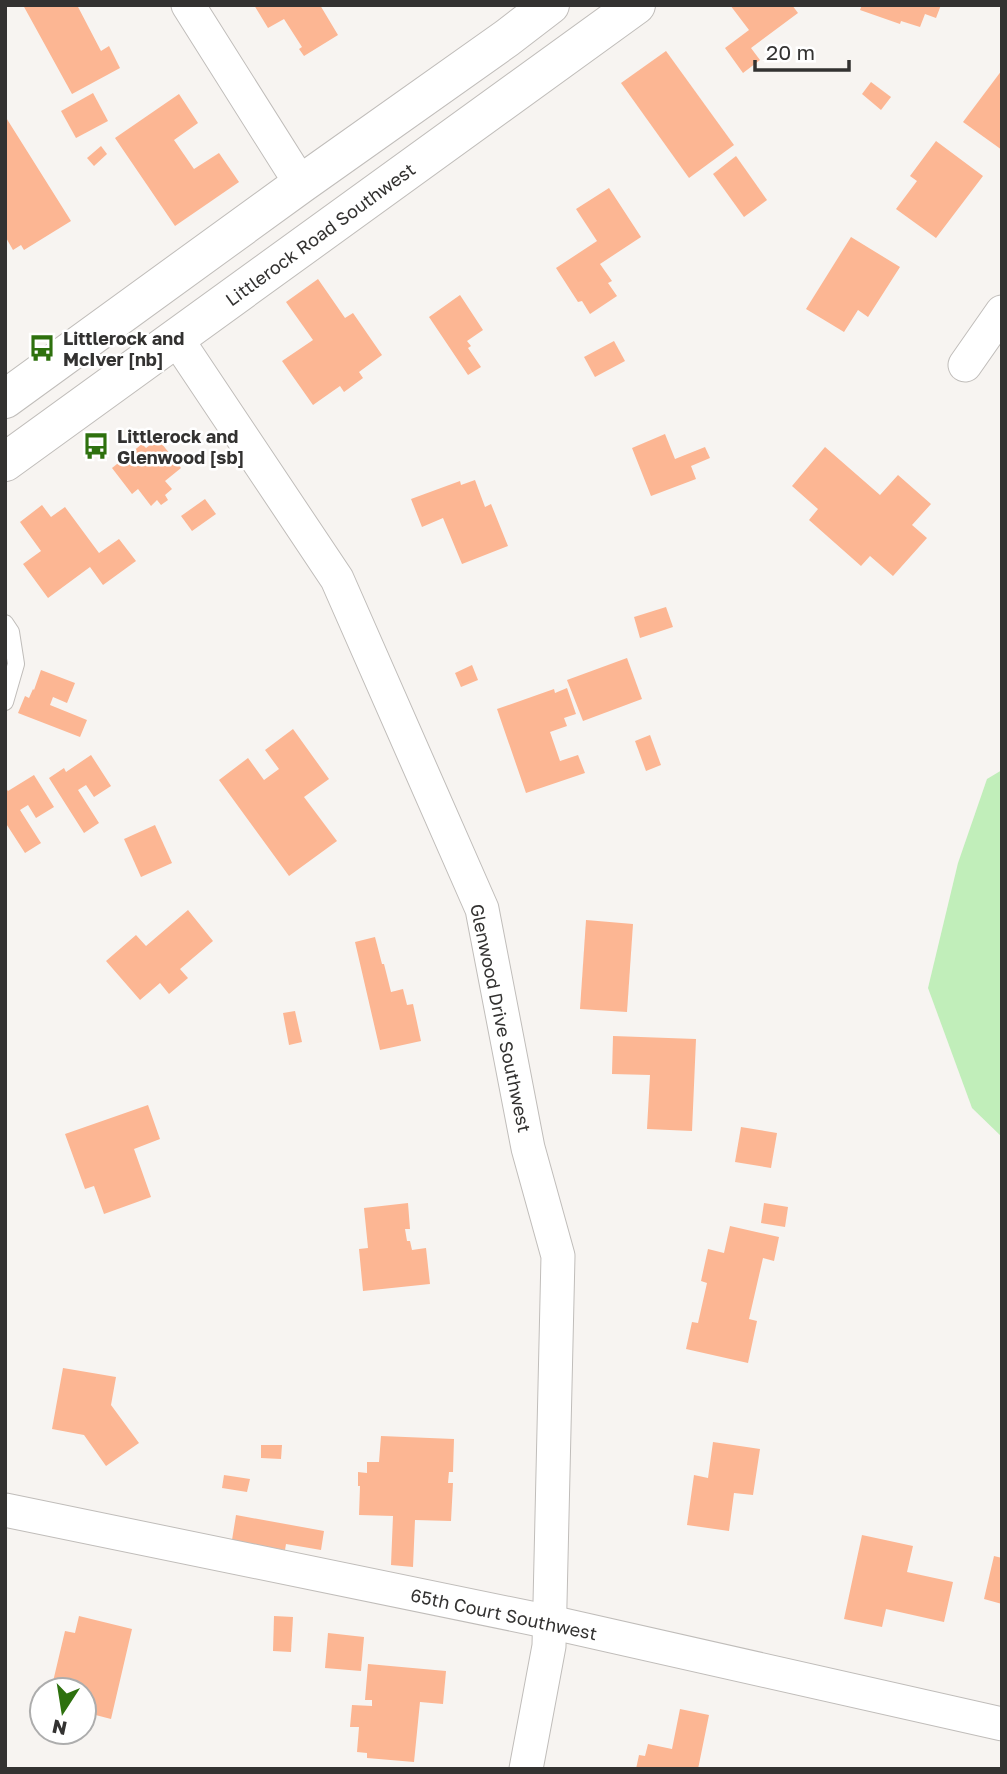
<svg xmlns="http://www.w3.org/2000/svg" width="1007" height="1774" viewBox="0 0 1007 1774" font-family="'Golos Text',sans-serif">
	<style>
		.green { fill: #c1eeba }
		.building { fill: #fcb693 }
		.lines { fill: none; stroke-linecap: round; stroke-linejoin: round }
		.lane-casing { stroke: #c0bdba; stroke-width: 18 }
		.street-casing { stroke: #c0bdba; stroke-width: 35 }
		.secondary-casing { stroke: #c0bdba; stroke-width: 40 }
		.lane { stroke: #fff; stroke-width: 16 }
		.street { stroke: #fff; stroke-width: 33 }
		.secondary { stroke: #fff; stroke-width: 38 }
		.labels { text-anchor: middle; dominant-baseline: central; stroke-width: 5; stroke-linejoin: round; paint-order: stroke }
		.street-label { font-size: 18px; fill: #333231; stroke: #fff }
		.poi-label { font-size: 18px; font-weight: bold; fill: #333231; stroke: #fff; text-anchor: start }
	</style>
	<rect width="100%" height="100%" fill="#f7f4f1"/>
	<path class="green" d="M1002,770v367l-30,-29 -44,-120 30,-125 29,-84z"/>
	<g class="building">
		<path d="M23,5h54l24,46 8,-5 11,22 -48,26z"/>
		<path d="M254,5h66l18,30 -34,21 -5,-7 3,-2 -18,-28 -16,9z"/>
		<path d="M730,5h62l6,8 -47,35 9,12 -17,13 -18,-25 24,-18z"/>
		<path d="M862,5h79l-5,13 -11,-4 -5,13 -19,-6 -1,3 -40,-14z"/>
		<path d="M666,51l68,94 -45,33 -68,-95z"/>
		<path d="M1002,70v80l-39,-28z"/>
		<path d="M871,82l20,15 -10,13 -19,-16z"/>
		<path d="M93,93l15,28 -32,17 -15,-27z"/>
		<path d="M179,94l19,29 -24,17 20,29 25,-16 20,29 -64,44 -60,-88z"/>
		<path d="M5,116l66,105 -47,29 -3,-5 -8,5 -8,-14z"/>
		<path d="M936,141l47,35 -47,62 -40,-29 21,-28 -7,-5z"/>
		<path d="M101,146l6,8 -13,12 -7,-8z"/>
		<path d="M736,156l31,44 -23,17 -31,-43z"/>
		<path d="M609,188l32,49 -41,27 12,17 -4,2 9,13 -27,18 -8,-13 -4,1 -22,-34 41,-27 -21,-32z"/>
		<path d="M851,237l49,30 -32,50 -10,-7 -14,22 -38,-23z"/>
		<path d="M318,279l27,39 8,-5 29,42 -23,17 4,6 -19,14 -4,-6 -27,19 -31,-44 31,-21 -27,-38z"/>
		<path d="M460,295l23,35 -16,11 4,5 -3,2 13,19 -13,8 -39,-58z"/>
		<path d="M614,341l11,20 -30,16 -11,-20z"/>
		<path d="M665,434l10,25 30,-12 5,11 -19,8 5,13 -45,17 -19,-48z"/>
		<path d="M158,439l23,29 -16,13 7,8 -7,6 3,5 -7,5 -4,-5 -6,6 -13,-17 -6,5 -20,-26 30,-24 4,4z"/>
		<path d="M825,447l55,48 18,-20 33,29 -19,21 15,13 -34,38 -23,-20 -9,10 -52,-46 9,-11 -26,-23z"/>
		<path d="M475,480l10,27 6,-3 17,42 -46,18 -19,-46 -21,9 -11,-28 49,-18 1,4z"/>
		<path d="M205,499l11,15 -24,17 -11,-15z"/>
		<path d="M42,505l9,12 14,-10 34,46 20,-14 17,22 -33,24 -13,-18 -42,31 -25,-34 18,-13 -21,-29z"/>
		<path d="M666,607l7,20 -33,11 -6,-21z"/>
		<path d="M627,658l15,41 -59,22 -16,-41z"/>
		<path d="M472,665l6,15 -17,7 -6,-14z"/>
		<path d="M41,670l34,13 -8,20 -14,-6 -3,8 37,15 -7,17 -62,-24 7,-17 4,2 4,-9 1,1z"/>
		<path d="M567,688l9,26 -12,4 3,8 -17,6 10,29 18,-6 7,18 -59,20 -29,-84 57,-20 1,4z"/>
		<path d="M293,729l36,50 -25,18 33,44 -48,35 -70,-96 29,-22 16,22 15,-11 -14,-19z"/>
		<path d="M650,735l11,30 -15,6 -11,-30z"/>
		<path d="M91,755l20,31 -17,11 -8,-12 -8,5 21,33 -15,10 -35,-55 15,-10 2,4z"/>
		<path d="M34,775l20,32 -18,11 -8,-13 -8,5 21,33 -16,10 -20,-31v-35l3,4z"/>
		<path d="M155,825l17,38 -31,14 -17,-38z"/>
		<path d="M188,910l25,31 -33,28 8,9 -19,16 -9,-11 -20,17 -34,-39 30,-26 10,11z"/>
		<path d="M586,920l47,4 -6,88 -47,-3z"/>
		<path d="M375,937l7,27h2l7,28 12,-3 4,16 6,-1 8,37 -41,9 -25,-108z"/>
		<path d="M295,1011l7,31 -13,3 -6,-32z"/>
		<path d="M613,1036l83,3 -4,92 -45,-2 3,-54 -38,-1z"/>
		<path d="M148,1105l12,34 -26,10 17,48 -47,17 -10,-28 -9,3 -20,-55z"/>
		<path d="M741,1127l36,6 -6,35 -36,-6z"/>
		<path d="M408,1203l2,26h-5l2,12h3l2,9 14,-2 4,36 -67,7 -4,-42 9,-1 -4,-40z"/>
		<path d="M764,1203l24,4 -3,20 -24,-4z"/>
		<path d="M730,1226l49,11 -5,24 -11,-3 -14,61 8,2 -9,42 -62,-14 6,-27 6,1 9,-40 -6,-2 7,-32 16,4z"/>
		<path d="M63,1368l53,9 -5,28 28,38 -33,23 -22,-31 -32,-6z"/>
		<path d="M381,1436l73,3 -1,33h-4l-1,11h5l-2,38 -36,-1 -2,47 -22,-2 2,-49 -34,-1 1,-29h-2v-14l9,1v-11h12z"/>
		<path d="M713,1442l47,7 -7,46 -19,-2 -5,38 -42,-6 7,-50 14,3z"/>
		<path d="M261,1445h21l-1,14 -20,-1z"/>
		<path d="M224,1475l26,4 -3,13 -25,-4z"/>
		<path d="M236,1515l88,16 -3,19 -35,-6 -1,6 -53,-10z"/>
		<path d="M862,1535l51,11 -6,26 46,10 -9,40 -58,-13 -4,18 -38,-8z"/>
		<path d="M994,1556l8,2v46l-18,-5z"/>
		<path d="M79,1616l53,13 -21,90 -27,-7v-22h-33l14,-59 10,2z"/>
		<path d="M274,1616l19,1 -2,35 -18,-1z"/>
		<path d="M328,1633l36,4 -3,34 -36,-3z"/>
		<path d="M368,1664l78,7 -3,33 -23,-2 -6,60 -47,-4v-5l-10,-1 2,-25h-9l2,-22 20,1v-6h-7z"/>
		<path d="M680,1709l29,6 -11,54h-62l3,-14 6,1 3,-12 24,5z"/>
	</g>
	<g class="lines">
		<defs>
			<path id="lane" d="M5,623l6,9 5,32 -11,38"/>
			<g id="street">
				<path d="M188,5l113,179"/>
				<path d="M176,338l161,241 145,330 46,239 30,108 -9,390 -23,123"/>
				<path d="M965,365l37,-53"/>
				<path d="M5,1510l545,112 452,102"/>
			</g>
			<g id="secondary">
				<path d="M5,399l296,-215 206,-146 43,-33"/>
				<path d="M5,462l631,-457"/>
			</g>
		</defs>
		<use href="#lane" class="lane-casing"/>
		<use href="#street" class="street-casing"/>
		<use href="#secondary" class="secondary-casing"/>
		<use href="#lane" class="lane"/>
		<use href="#street" class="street"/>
		<use href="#secondary" class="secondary"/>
	</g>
	<defs>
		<symbol id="bus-bare" viewBox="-9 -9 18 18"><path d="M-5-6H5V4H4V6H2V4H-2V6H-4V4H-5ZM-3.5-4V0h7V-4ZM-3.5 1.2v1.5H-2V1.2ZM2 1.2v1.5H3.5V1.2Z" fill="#2e710e" stroke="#fff" stroke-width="2.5" paint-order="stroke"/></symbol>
	</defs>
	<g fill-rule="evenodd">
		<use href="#bus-bare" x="23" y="329" width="38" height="38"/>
		<use href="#bus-bare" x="77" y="427" width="38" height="38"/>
	</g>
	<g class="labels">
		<g class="street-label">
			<text transform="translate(320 234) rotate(-36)">Littlerock Road Southwest</text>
			<text transform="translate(501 1018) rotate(78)">Glenwood Drive Southwest</text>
			<text transform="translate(504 1614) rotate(12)">65th Court Southwest</text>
		</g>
		<g class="poi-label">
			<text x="63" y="338">Littlerock and<tspan x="63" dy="21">McIver [nb]</tspan></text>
			<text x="117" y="436">Littlerock and<tspan x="117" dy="21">Glenwood [sb]</tspan></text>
		</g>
	</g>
	<rect width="1007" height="1774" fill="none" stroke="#333231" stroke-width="14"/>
	<g transform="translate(63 1711) rotate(192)"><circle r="33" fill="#ffffff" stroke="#adadad" stroke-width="2"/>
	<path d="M0-5L12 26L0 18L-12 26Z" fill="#2e710e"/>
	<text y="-10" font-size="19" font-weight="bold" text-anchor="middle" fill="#333231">N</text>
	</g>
	<path d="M755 60v10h94v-10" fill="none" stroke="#333231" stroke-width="3.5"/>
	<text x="766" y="60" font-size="21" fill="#333231" stroke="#ffffff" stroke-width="5" paint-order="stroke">20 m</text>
</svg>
